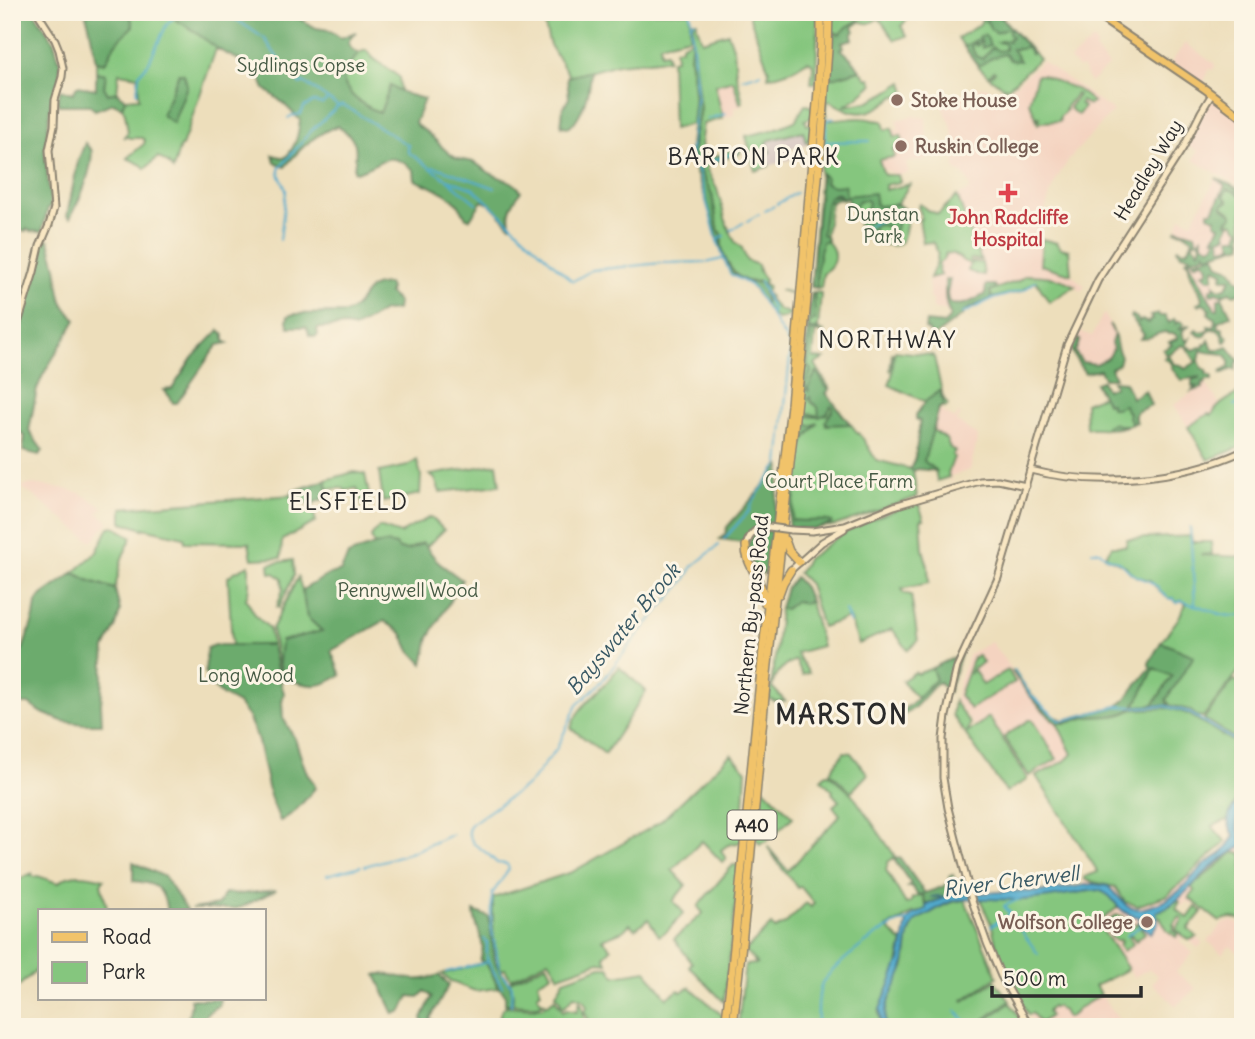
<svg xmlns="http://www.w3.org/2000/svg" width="1255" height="1039" viewBox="0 0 1255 1039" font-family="Delius,sans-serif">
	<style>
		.built { fill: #f4d3c0 }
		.industrial { fill: #d0c0bc }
		.green { fill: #85c67e; stroke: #587854; stroke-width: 2; fill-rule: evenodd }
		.forest { fill: #6cab6d; stroke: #4c6b4c; stroke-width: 2 }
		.water { fill: #51abce; stroke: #3e6b7c; stroke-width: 2 }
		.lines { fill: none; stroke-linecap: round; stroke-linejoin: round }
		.stream { stroke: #51abce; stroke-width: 2 }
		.secondary-casing { stroke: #8c8473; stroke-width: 9 }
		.primary-casing { stroke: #8c8473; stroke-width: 10 }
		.trunk-casing { stroke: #8c8473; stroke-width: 10 }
		.secondary { stroke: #f9e7c3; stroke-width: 5 }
		.primary { stroke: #f1c36a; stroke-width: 6 }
		.trunk { stroke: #f1c36a; stroke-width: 7 }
		.secondary-bridge-casing { stroke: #8c8473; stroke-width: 9; stroke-linecap: butt }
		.secondary-bridge { stroke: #f9e7c3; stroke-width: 5 }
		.education-dot { fill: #8d6e63; stroke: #fcf5e5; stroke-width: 2.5 }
		.health-dot { fill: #e0444e; stroke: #fcf5e5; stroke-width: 2.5 }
		.labels { text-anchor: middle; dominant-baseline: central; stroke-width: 6; stroke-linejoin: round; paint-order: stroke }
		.shield { fill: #fcf5e5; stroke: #6a6863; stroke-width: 2 }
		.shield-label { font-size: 18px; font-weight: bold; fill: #2b2b2b }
		.park-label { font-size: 19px; fill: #465a44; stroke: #fcf5e5 }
		.education-label { font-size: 19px; font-weight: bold; fill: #785e54; stroke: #fcf5e5; text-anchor: start }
		.street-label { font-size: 19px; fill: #2b2b2b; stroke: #fcf5e5 }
		.health-label { font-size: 19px; font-weight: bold; fill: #be3a42; stroke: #fcf5e5 }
		.water-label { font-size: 21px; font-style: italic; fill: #385864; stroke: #fcf5e5 }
		.quarter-label { font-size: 23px; letter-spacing: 2px; fill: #2b2b2b; stroke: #fcf5e5 }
		.district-label { font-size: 26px; font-weight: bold; letter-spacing: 2px; fill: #2b2b2b; stroke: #fcf5e5 }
	</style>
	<rect width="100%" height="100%" fill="#fcf5e5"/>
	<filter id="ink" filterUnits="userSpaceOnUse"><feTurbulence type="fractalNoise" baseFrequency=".0143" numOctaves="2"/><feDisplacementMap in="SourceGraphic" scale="14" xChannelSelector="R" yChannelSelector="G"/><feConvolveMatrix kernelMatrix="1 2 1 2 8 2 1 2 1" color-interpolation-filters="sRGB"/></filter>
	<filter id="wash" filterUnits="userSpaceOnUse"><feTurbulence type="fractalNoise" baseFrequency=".00686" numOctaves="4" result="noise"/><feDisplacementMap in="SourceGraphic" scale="28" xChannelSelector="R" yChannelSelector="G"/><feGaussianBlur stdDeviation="1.57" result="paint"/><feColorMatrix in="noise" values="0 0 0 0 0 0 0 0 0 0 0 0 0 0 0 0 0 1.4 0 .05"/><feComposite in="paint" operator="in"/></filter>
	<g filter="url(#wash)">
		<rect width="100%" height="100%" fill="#eddebb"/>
		<g class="built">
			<path d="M1093,40l4,5 -2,4 13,17 -18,17 -7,-15 -2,-1 -2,2 -9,-9z"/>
			<path d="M1185,43l29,20 1,3 -2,4 -4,-1 -6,15 -32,-21z"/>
			<path d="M1042,61l71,50 -43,47 -13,20 -7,16 -10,36 -1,8 3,1 -2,26 31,9 14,12 -4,5 -8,-7 -48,-8 -7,5 -28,9 2,8 -2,2 -8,2 -14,7 -4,3v2l-5,5 -11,1 1,-4 -4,-6 -12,-1v-9l-3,-1 -2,-18 9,-19 6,-2 2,-7 36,7 -24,-64 12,-5 1,-6 -5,-9 -10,-7 -1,-26 -3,-19 -9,-17 4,-5 25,-14 6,-1h9l18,9 7,-8z"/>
			<path d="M738,79l4,16v10l-8,3v7l-11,3 -8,-33z"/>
			<path d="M1211,100l5,1 27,20v67l-50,-28 5,-9 -10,-5 12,-27z"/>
			<path d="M913,116l13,2 1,41 -21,4 3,10 -11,2 -17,-7 -11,-49 13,2 2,9 10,-2 2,3 2,-2 -3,-9z"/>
			<path d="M1216,178l27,13v54l-35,10 -12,-17 -20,-9 5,-12 11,5z"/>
			<path d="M1205,258l24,56 -14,7 -27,-59z"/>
			<path d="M1105,314l10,21 -2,4 7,17 -34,16 -7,-16 -11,-7 9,-19 15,6 10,-20z"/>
			<path d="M1206,383l14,22 -6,5 -2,5 -4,-1 -20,13 -14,-22z"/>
			<path d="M939,409l15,10 4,-6 2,1 -4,7 22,15 -8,34 -19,6 1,9 -3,-8 -12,4 -2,-12 -11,-8z"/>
			<path d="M33,484l28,4 19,5 23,14 -5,6 10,9 -16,20 -66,-52 -5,-2 2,-2z"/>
			<path d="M991,642l19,25 12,20 21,23 14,13 16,31 -8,7 -26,14 -3,-3 -9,6 -37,-60 -16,8 -19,-26 6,-25 8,-21z"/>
			<path d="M1243,845v76l-5,-3h-9l-9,4 -25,-20 -3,3 -5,-4 -4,5 -3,-3 -5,5 13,10 8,-11 6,5 -14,18 15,12 -5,6 -14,-12 -5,5 14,12 -17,19 20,16 -20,18 -24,-23 6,-7 -6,-5 -3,-2 -15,8 -6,-8 -33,17 29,41h-87l-9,-12 -21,-41 91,-51 20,-16 -34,-20 -1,-11 48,-15 61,12 -2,2 2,4 -13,12 -12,8 4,6 14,-11 27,-27 23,-17 7,-3z"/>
			<path d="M1231,921l8,2 4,3v30l-13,-10 -8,8 -14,-13 15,-17z"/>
		</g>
		<path class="industrial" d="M804,131l3,13 -18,5 3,10 -23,7 -3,-13 1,-11z"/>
		<g class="green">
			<path d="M132,12h40l1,6 15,9h22l12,2 17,11 12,1 -8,-7 -6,-21 22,21 8,3 9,16 14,14 8,-3 4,5v5l-10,7 7,20 -8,9 -20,-17 1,-3 -5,-10 -1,-7 -14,-8 -5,1 -6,-6 -25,-11 -34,97h-2l-7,24 -4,-6 -11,-7 -13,12 -3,-4 -15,-7 17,-14 1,-3 -3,-3h-12l-5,-2 -2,2 5,-6 -3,-19 -3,-6 3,-8 14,-1 -1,-22 -19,-3 -2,19 -9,2 -4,-7 2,-13 -10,-2v-11l9,2 10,-19 18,-18 -3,-12zM179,73l5,1 3,12 -14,37 -11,-8z"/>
			<path d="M541,12h149v25l-30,7 1,9 5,-1 2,7 -50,5 -48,13 -20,-32z"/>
			<path d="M748,12h70l-2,71h-5l2,-17 -1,-3 -4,-2c-7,3 -10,7 -16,9 -8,3 -17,6 -24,7l1,-6z"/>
			<path d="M832,12h71l5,7 -7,7 6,10 -12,4 -16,-22c-8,5 -11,8 -20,2l-12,7 -7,7 -8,-1 -1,20 9,23 20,-6 7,9 3,-1 3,6 -16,14 -13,8 23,-4 17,-8 19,-12 3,11c-14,3 -14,6 -25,13 -21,13 -34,5 -53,-6l-2,20c12,1 22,-2 34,-2 8,0 15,3 23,3l2,9 7,-2 3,9 6,-2 3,11 -11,3 1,8 -15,3 5,15h14l2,7 -15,3v5l25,-6 -13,20 12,9c-3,8 -3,21 -7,27 -3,6 -8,6 -14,5 -31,-2 -27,-26 -41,-46 -6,-8 -13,-13 -22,-16l-4,-9 2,41 5,-19 11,-5 2,6 4,3c-17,-4 -16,9 -17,22 -1,4 -3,13 -2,17 3,6 8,8 8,16 1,9 -5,13 -11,19l-2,14 -10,-1z"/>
			<path d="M997,12l42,47 -29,27 -5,2 -16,-11 6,-5 -1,-1 -6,5 -10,-10 -20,-28 22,-14 2,-4 -1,-3 2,-1 -1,3 5,-4z"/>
			<path d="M693,21h4v5l5,15 26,-8 6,17 2,23 7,29 -3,1 -7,-23 -18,5 8,33 -20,6 -2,14 1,20 4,2 12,-5 1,1 5,-2v-2l16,-3v4l-32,12 -2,3 11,21 10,36 8,17 7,6 5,13 11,4 1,6 6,9 -1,3 4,4 -2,6 4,4 -1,2 10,11 13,4 3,-20 -16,-4 18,5c0,17 -1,21 -19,24l-7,-5 -6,-9 1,-5 -7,-19c-25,5 -40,-27 -38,-48l-3,-4 -6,-35 -19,-39 1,-16 6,-30 -10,-53 5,38 -3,30 -19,5 -2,-69 5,-1 -1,-10 6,-1v-3l11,-6z"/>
			<path d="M356,32l-7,8c-1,7 3,11 10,13l7,-3 7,8 26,19 1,14 -10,-5 -10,27c-19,-9 -35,-16 -38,-40l6,-6v-32z"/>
			<path d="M1037,75h5l36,15 15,12 -5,3 -7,-4 -1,3 4,3 -6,8 -9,-7 9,-13 -2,-1 -11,14 1,2 -7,8 1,3 -19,1 -3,2 -2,-6 3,2 1,-3h-4l-7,-15z"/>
			<path d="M805,105l5,1 3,3v8l-8,3 2,5 5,-2 -2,18 -4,1 -3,-11 -33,9 -3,2 3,10 -4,2 3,12 -14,5 -9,-35 26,-6 23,-9z"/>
			<path d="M1228,189l9,3 6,7 -1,41 -4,-3 2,-7 -7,-8 -2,2 -3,-4 2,-8 -7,-5v-3l4,-2 -4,-7z"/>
			<path d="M957,196l24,64 -11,-1v2l2,3 1,-2 9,1 2,12h-5l-11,-4 2,-6 -2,-2 -5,-2 -4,-4 -3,-1 -2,-2 -8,-1 -3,7 -4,3 -1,9 3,3 -11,3c5,-13 13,-23 2,-36l-9,1 -4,-24h2l-1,-8 -2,-4 2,-3 7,6 11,4z"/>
			<path d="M1042,239l15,4 4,5 8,2 2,24 -31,-9z"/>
			<path d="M1026,275c17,0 35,2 49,11l-26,16 -13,-21 -17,11 -27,6 -3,-7 29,-10z"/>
			<path d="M812,292l9,1 -3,35 2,3 5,1 -10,1 -2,25 11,1 -9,5 15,25 -4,4 31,39 5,5 14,23 35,9c7,-16 7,-31 9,-48l-4,-2v-4l10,-13 -37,-17 3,-9 2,-21 -4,16 2,-18 2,1 1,-3 37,4 -1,1 3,1 9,40 5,8 -2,2 -3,-1 -4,2 -6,22 13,9 4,9 5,3 -3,4 2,2 -6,16 1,4 -12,4 -2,-12h-18l-4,2 4,26 -83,29 -43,2 6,-82 -2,-1 16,-150z"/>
			<path d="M1123,388l14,34c-17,8 -33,6 -51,6l-1,-25z"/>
			<path d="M1243,390v56l-35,14 -20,-33 20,-13 4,1c5,-11 20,-18 31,-25z"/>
			<path d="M417,460l4,15 -1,19 -37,8 -4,-30 29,-6z"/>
			<path d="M497,464l3,21 -60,7 -5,-13 -5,-4z"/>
			<path d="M354,472l11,2 6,31 -7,3 -7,-20 -12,3 -1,-3 -16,1 -2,-9z"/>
			<path d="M292,495l3,18 1,-1 17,-2 3,12 -34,18 -1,18 -29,1 -3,-16 -64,-1 -1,-5 -41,-9v1l-21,-7v-14z"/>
			<path d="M918,502l6,17 -3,1 2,29 5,18 1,16 -27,6 1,4 8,2 7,46 -10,9 -16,-21 -33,15 -10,-26 -27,9 -13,-43 -11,-11c5,-5 6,-9 9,-14 2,-2 6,-4 9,-6 30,-25 65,-39 102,-51z"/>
			<path d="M431,517l13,13 -18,17 -4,-4 -14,7 -9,-1 -3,-4 -10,-2 -12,2 -3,-8 8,-10 21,7c9,-7 20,-11 31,-17z"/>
			<path d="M113,526l19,11 -10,21 -7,31 -25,-8 -13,-7h-5l25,-22 12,-25z"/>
			<path d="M1191,536l1,6h19l1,12 -12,1 43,2v109l-40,51 -6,-1 -8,-6 -20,-5v-2l-4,-3 28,-44 -32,-14 17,-23 8,-15 -4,-4 -5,3 -4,-5 -3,1 -9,-6 -11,-13 -13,-3 -7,-5 -4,-6 -21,-10 7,-10h14l1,-7z"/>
			<path d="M293,560l1,15 -15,33 -2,-1 6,-18 -1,-11 -8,-5h-4l-1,-9z"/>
			<path d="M249,565v23l-3,11 10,17 13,12 3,17h-40l-4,-68 8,-6z"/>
			<path d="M298,577l4,13 5,27 15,14 -43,31 5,17 -3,2 -9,-52z"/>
			<path d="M796,601l7,2 7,-2 12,45 -26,7 13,20 -7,2 -6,-15c-14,6 -21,13 -24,27l13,14h-10l-6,-2 7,-48 4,-43 5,1z"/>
			<path d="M977,655l6,7 -7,6 -2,-2 -5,8 5,-4 9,15 25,-15 7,12 -45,27 -11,-14 14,-38 1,1z"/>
			<path d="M619,667l27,24 -41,63 -34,-26c7,-21 17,-25 30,-40 7,-6 12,-14 18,-21z"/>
			<path d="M932,668l4,12 -8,6 -11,12 -15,-17 13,-9 2,2z"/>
			<path d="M1154,668l19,7 -18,27 -3,3 -19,1 12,-19z"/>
			<path d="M1234,680l9,5v59l-39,-25z"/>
			<path d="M954,701l16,23 -3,9 22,-16 38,61v2l-21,12 -54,-77z"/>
			<path d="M1170,708l18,6 55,34v45l-6,5 -9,22 -16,6 13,15 -1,3 -21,18 -35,33 -31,11 -12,-4 -10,-15 -30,-7 -1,-3 14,-5 -62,-96 29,-15 7,-7 -15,-31h10l20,-6 31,-2 16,-6z"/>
			<path d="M1029,720h3l25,39 -28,17 -25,-39z"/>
			<path d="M844,752l7,1 17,21 -16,17h-2l-20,-19z"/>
			<path d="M731,754l15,16 -4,72 -14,3 -7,5 5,9 -4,3 -20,-21 -30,29 14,15 -13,16 11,12 -17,18 -8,5 -11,-17 -13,10 -5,-5 -7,7 -21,8 9,10 -7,7 3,7 -8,-1 -40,14 -10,-16 -38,19 -6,-10 -4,1c-9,-26 -8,-46 -8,-72l79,-26 78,-44 12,-8z"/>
			<path d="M826,774h3l23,20 41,59 2,4 -7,5 -2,8 20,34 5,-2 1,-4 11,-3 2,9 4,1 -3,1v3l-8,3 -1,3 -3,-3c-7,7 -18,10 -27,15l13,14 3,-1 -6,29 -18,43 2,15h-143l7,-62 12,-1 -12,-13 26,-26 4,4 10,-5 21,-21 5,4 3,-4 -14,-17 -2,2 -18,-22 -13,-20 21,25 52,-56 -7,-9 6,-5 -7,-8 1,-2 -12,-12z"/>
			<path d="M761,785l32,32 -26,24 -7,3 -4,-5z"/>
			<path d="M1233,853h8l2,2v66c-8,-4 -16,-4 -23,1l-31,-24 6,-7 -4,-4z"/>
			<path d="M733,865h5l-2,36 -12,101 -35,-36 3,-3 -18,-24 29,-26 -5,-6 4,-6z"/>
			<path d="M33,873l-2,2 3,2 4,-1 20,7c12,-12 31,-8 46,-4l-3,5 7,27h-68v56l-28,25v-110z"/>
			<path d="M1098,890c10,3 14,8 20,17l-20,16 30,46 -33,17 6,9 -22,13 -5,6 -7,4 -5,-9 -2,1 -4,-4 -3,2 -1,-2 -5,6 3,4 -10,7 -8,-10 -4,2 -17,-32 -13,-29 -6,-28 -12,-27 23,-1 18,2z"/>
			<path d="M965,900l32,77 -34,23 1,1 31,-20 15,20 -36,26h-88c-4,-13 3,-30 9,-42 3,-7 8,-13 10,-20 3,-13 1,-32 10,-43 4,-4 10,-6 14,-8 13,-8 21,-13 36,-14z"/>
			<path d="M1178,900l2,2 -4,7 12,9 8,-11 6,5 -14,17 9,8 -8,3 -13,-10 7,-11 -3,-2 -7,8 2,2 -2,3 5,4 -2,3 -8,-6 -8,-14 -4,1v-6l9,-3z"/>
			<path d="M1116,915l7,1 5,12 9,-5 8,10 -9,8 -5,-6 -2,2 4,7 -10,7 -4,-6 2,-3 -2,-2 -3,1 -4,-3 -6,-15z"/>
			<path d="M486,962l13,26 -24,3 -24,-9 -9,-8z"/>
			<path d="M547,964l5,10 -14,8 3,10 -4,3 3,5 5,3 -8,3 -25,-2 1,-9 -3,-14z"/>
			<path d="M601,967h8l6,9 31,-5 21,27 12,-8 2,2 9,-5 33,29 -1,11 -7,-4 3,4h-127l-6,-15 2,-5 -4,-8 -9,-3 -10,11 -2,-1 -4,-9 -3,-1 9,-16z"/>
			<path d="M555,999l8,12 4,-2 10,2 3,-10c5,8 2,18 7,26h-79l-10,-7 4,-11 4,-3 28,2 9,-1z"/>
			<path d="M1010,1003l17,24h-50z"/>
		</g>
		<g class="forest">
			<path d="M12,12h22l20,30 6,21v14l-9,23 -6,52 6,55 -3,1 -6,24 -12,-1 -3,-2 -1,2 -14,-1z"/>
			<path d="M85,12h47l-2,2 3,12 -18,18 -10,19 -9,-2 -7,-36z"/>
			<path d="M172,12h115l29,16 13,2 12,8 15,-6 -5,4 -3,7 4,7 7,3 -17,21c3,21 19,30 38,39l10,-27 16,8 18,5 -9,24 2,3c17,8 25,25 39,32 6,3 11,2 17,4 7,3 12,9 19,12 11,6 21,5 29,17 -8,12 -15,20 -10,35l-21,-22 -8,-3 -12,18 -4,-1c-9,-23 -29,-29 -51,-38l-1,-10c-28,-22 -31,-6 -58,2l-2,-1c2,-25 7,-28 -16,-45 -22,7 -39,23 -53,41l-10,-5 -2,-7 12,3c11,-12 13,-22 15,-38l-18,-18 -17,-13 -5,-12 -19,-16 -23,-12 -30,-22 -15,-9z"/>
			<path d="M997,13l36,40 -2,1 -3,-6 -3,-1 -4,2h-9l8,12 -10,-1 -5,-6 -10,3h-2l-14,9 -15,-19 20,-12 3,3 3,7 -8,3 -1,-8 -2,1 -1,4 -2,1 -1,-4 -4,5 5,9 6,3 10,-12 7,4 6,-1v-4l-1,-3 -6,-1 5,-2 6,1v-3l3,-1 -3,-3v-6l-14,5 -1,-3h-3l-3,-7 -3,-2 3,-3 -1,-3z"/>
			<path d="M859,20l1,2 -7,5 2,4 -3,4 1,4 -11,3 2,5 -3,2 13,12 6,9 -31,9 3,-47 8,2 7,-7z"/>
			<path d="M692,39l8,70 -6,30 -1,17 19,38 6,35 5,7c-5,15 9,43 27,46 3,1 7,0 11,0l3,5c-1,7 2,11 1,18l-15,-21 -19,-10 -7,-15 -19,-62 -16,-42 6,-54 -5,-45z"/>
			<path d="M590,71c-1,19 -6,42 -20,56l-9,-1 2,-18 6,-10 -2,-21z"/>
			<path d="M96,72l10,2 -2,13 4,7 9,-2 8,7 -3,8 -9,-4 -18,7 -6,-5h-30l-2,-5 4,-10 12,3 4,-7 19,3z"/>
			<path d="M179,73l5,1 3,12 -14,37 -11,-8z"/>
			<path d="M85,143l7,8c-1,24 -11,46 -22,67l-3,-2 11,-55z"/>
			<path d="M821,173l5,5 -1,5 9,3 11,-1 1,11 28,-3 2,12 3,1 18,-2 10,7 -9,5c-1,9 0,16 -10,17l1,-6 -12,-3 -3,2v4h-6l2,3 -4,4 -8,-12 12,-4 4,-5 -1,-4 -7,-1 3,-8 -2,-3 -9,1 -2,5 -6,-1 -4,-8h-5l-2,-4 -5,1 -5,3 9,-2 1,3 -10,4 -1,-3c-4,12 -4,23 -6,35l4,2 1,4 -5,2 -5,26v20l-5,-1v-8z"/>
			<path d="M1216,178l27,13v8l-6,-7 -9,-3 -5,6 5,6 -5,3v3l9,7v3l-5,4 1,3h2l-4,8 1,4 -7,2 1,10 12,-2 -3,-7 2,-2h6l5,3v5l-35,10 -4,-5 2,4 -21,7 6,-5 -10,-2 -4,-5 1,-1 6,3 5,-2 4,-10 -10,-7 -7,-1 1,-2 18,5 2,7h-3l-1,3 6,7 2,-6 -2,-5 3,-3v6l7,4 5,-2 3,-7h-3l6,-12 -5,-4 1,-4 -8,-3v-4h5l12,-25z"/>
			<path d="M43,239l6,1c2,12 7,22 8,34 4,23 1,27 19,46l-33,55 -6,14 -8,42 14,20 -4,4 -16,-4 2,-15 -6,-4 -7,-1v-80z"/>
			<path d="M1215,255l4,10 12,4 7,11 5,2 -1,10 -8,3 -5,-3 -4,2 -2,-1v2l-7,-3 -3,2 -3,-1v-4l4,-1v-4l5,5 7,-1 5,-9h-7l-2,-2 1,-5 -9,-4 -1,11h-5l-6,-6 1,-1 4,1 1,-6 -3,-5 -4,-1 -6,3 -2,-3z"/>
			<path d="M1189,261l26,48h3v-10l4,-2 9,18 -14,7 2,6h4v5l5,4 -2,5h-2c-1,-7 -6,-17 -15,-11 -2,1 -2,4 -4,5 -5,2 -7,-2 -11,-4l2,-3c4,4 9,4 13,0l-1,-3 6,1 1,-8 -7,-6 2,-3 -7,-7 -4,3 -2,-2 5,-4c-1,-9 -6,-14 -9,-21 -3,-5 -4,-12 -5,-17z"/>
			<path d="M950,279l-3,15 1,6 3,4c16,2 21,-3 34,-10l1,-9h9l1,3 -6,3 2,7c-9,6 -20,7 -28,14v2l-31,23 -5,-7 -3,-1 1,-7 18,2 4,-4 2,-5c-6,-13 -5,-22 -5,-35z"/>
			<path d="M388,284l2,4 -1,6 9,8 -1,8 -13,1 -29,17 -9,-2 -26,2 -3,1 1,6 -3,2 -6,-2 -1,-5 -2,-3h-17l-2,-6 1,-5 6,-2 51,-1c16,-5 14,-16 26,-25 5,-4 11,-3 17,-4z"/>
			<path d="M813,293h2v27l-6,3 1,7 8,-2 1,4 -6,-1 -2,1 -3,32 -2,1 6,5 -7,15 4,7 -1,-4 8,-16h1l9,15 4,2 -4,4 24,31 -25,1 3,-1 -3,-2 8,-12v-3l-2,-1 -4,8 -8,3 -1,-10 -7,-5 -1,-5 -7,9v3l5,4 8,2 1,2 -13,-1 -1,6 8,4 7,-3 -13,16 -4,9 -3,1 -1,29 -5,42c12,2 32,-1 40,2l-1,2 -16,5 -27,-1 22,-222z"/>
			<path d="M1158,314l2,2h5l4,7 5,-4 2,3 -1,3 4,-4 3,1 2,2 -6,6 12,-5 -3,3h-2l-3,5 4,8 4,-3 -4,9 -4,-2 -11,8 -6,1 -2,-4 9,-5 -3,-3 9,-4 -3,-4h-7l-2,-2c-10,0 -16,8 -26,7l4,-4 -13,-18 1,-2 5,3 2,4 3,-2 6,3 2,-3h3l-3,-4z"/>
			<path d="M1109,324c10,12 4,22 12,32l-2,8 -8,4 4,10h-11l-4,-8 -15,3c-7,-9 -13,-18 -15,-29l5,-6 5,2 -5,12 7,10 14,2 13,-7 4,-8 -2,-6 3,-9z"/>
			<path d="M219,330l5,4v7l4,2 -10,2 -5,6 -36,52h-4l-3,-6 -6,-7 8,-1 20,-31z"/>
			<path d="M1209,340l4,9h10l5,-2 11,14 -2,2 -2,7 -3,-1 -11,5 1,-3 7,-4c2,-21 -17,-10 -28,-17l-2,11 3,7 5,2 -1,4 6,2v4h-6l-1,4 -3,-2 1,6 -11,3 5,-5 -5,1v-5l1,-3h5l1,-2 -18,3 -8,-10 -3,-8 -6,-4 2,-2h3l5,8 7,1 4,4 11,-7 -9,-14 2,-1 5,3 6,-3h4v-3h3z"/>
			<path d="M1102,381l4,9 9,-4 -3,-5 13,1 7,16 13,-8 6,15 -15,7 -2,6 2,4c-9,4 -20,8 -30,6v-2l6,-3 7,2h11l1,-5 -3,-3 1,-5 -3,-1 -2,-6 -8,3h-5v-5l-4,1 -12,-21z"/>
			<path d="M941,390v7l3,5 -1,4 -4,2 -15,53 12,10 -19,-2 -4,2 -3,-2 5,-10 5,-38 -4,-2v-4l10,-14z"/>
			<path d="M779,464l2,3 -8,59 -21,5 -10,11 -22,-3 5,-4 2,-8 47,-53z"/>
			<path d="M326,480l2,10 -2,3 1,3 -4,1 -1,3 -7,2 -3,4 -20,-12 1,-3z"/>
			<path d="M760,531h12l-4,38 -3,4 -3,1c-11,-7 -12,-18 -14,-30l6,-11z"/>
			<path d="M386,543l10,2 3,4 9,1 15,-7 16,20 23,17 -33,57 -6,27 -14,-15 -7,-16 -18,-12 -53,30 10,24c-25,16 -30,10 -57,4l-5,-16 2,-22 41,-10 -15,-14 -5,-27 28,-16 11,-3 7,-16 26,-10z"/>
			<path d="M72,574h5l13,7 25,8 5,22 -4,15 -11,22 -4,56 1,20h-18l-22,-3 -22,-9 -11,-8h-17v-50l11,-5 11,-32 2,-14 6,-8z"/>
			<path d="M795,577l9,10 6,14 -7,3 -7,-3 -11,8 -5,-1 6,-20z"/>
			<path d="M1161,642l33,14 -28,44 3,5h-17l3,-3 17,-26 -18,-8c-5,10 -16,37 -25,43 -13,7 -31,5 -44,6 -10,1 -18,6 -28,6 -19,-15 -32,-32 -45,-52h3c10,16 30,45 49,49l53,-14 6,-4 28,-35 -2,-2v-2z"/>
			<path d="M214,645h58l6,29 6,19 -2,9 1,16 12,21 8,24 5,12 6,8 1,5c-11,13 -20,26 -35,33l-10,-25 -13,-59 -9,-20 -10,-13 -16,-9 -12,-11 -5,-12 2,-24z"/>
			<path d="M961,654l-13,39 -9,-11c-15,12 -20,26 -39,35l-3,-3 14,-10 25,-24 -4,-12z"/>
			<path d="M897,858h3l25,35 17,-6 7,-5v-6l4,-1 2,6 10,-1 4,14c-9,0 -17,1 -26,4 -5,2 -11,5 -18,6l-2,-10 -6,1 -4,-8h-5l3,-3 -16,-23z"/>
			<path d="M133,862l32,15 22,34h-20c-4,-24 -11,-28 -34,-30z"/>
			<path d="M276,890l-34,17 -10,2h-41l27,-4 7,-12 15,1z"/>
			<path d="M474,911l15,6c0,10 3,19 4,29 1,6 1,11 3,17 8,18 19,16 16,41h-7v-10l-6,-6 -13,-25 -6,-3c8,-17 -6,-33 -6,-49z"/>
			<path d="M380,974c26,1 32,11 59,1l10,10 -19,34 13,8h-12l-8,-4 -1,-5 10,-21 -7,-6 -6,6 -10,-1 -7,15 -8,3 -18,-39z"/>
			<path d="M190,999h30l-1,6 -13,9 -5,13h-15l5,-23z"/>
		</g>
		<path class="water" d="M1243,797c0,9 -5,14 -6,22 -1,11 6,17 5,28 -13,6 -26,16 -37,26 -16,15 -28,32 -49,39l2,11 -7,10 -12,-9 1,-7c-27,-3 -21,-21 -42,-27 -6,1 -11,1 -16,2 -19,3 -39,7 -59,8 -22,0 -46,-3 -69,1 -9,2 -16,7 -24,12 -4,3 -10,4 -14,8 -11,11 -8,37 -14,51 -7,17 -21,36 -16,55h-5l-1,-18 20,-49 7,-39 8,-7h2l9,-5v-3l15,-7 -2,-2h-8l7,-1 5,2 11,-3 59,-4 23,1 57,-8 15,2 19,20 4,2 10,1 22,-7 16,-11 24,-25 20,-14 11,-16c-1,-4 -4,-7 -5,-11 -4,-11 7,-21 14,-28z"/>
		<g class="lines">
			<g class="stream">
				<path d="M202,12l35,8 28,19 16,24 14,15 5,7 3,-3 2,1 33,23 5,-1 7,4 58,36v7l37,26 29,11 97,91"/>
				<path d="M690,12l7,82 -7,62 7,11 20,73 13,34 20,11 5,5 36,57 -12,117 -26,37 -4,10 -25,28"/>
				<path d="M694,22l1,-1"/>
				<path d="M756,75l5,-2"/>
				<path d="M742,78l11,-3"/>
				<path d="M137,93l2,-19 9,-10 19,-40 12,-12"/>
				<path d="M288,118l3,-2 10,-2 3,-7 10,-5 8,2 5,-4"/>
				<path d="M834,118l-7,2 -2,22 45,-1"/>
				<path d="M707,119l19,-5"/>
				<path d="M709,162l28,-10"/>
				<path d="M433,167l9,2 53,19"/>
				<path d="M447,179l29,24"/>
				<path d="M802,191l4,-2"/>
				<path d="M777,204l19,-11"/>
				<path d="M765,211l9,-5"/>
				<path d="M747,221l12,-7"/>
				<path d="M877,222l10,-8"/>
				<path d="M868,226l6,-3"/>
				<path d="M731,230l12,-7"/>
				<path d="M280,240l6,-49c-1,-8 -8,-14 -7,-22l32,-38 26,-24"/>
				<path d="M717,242l3,-4 4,-2"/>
				<path d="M573,281l19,-11 70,-7 48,-1 12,-3"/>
				<path d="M760,281l13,30 -3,3"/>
				<path d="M962,314l28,-14 34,-10 12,-9"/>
				<path d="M1234,405h8"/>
				<path d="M1243,407l-5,3 5,2"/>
				<path d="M1190,527l5,76"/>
				<path d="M1092,551h8c5,7 12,8 19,11 7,4 10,11 17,14 11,5 13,3 23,13v2l11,8 3,-1 4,5 5,-3c6,5 9,4 16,6 17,5 26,13 45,9"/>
				<path d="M845,610l5,13"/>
				<path d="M1014,670l17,25 28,25h6l52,-14 16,1 32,-1 23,6 55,34"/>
				<path d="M365,866l47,-14 41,-18"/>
				<path d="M327,875l34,-9"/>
				<path d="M1019,899l-15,7 34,48"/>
				<path d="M1006,907l16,21"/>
				<path d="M993,924l17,-9"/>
				<path d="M991,926l20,-10"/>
				<path d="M1126,936l14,-10"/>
				<path d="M484,939l3,3v17l15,28"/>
				<path d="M446,972l42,-10"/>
				<path d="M511,1005l1,-19 -12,-14 -9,-47 1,-31 17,-25 -2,-5 -10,-1 -8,-8 -16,-12 -4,-8 -1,-5 3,-6 59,-41 27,-35 20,-43 25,-24 39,-50 44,-51 8,-14 26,-21"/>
				<path d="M956,1011l15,16"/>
				<path d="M817,1027c2,-14 -1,-30 5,-43 8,-17 69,-64 86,-63"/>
			</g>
		</g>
	</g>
	<g filter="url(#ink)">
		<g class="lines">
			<defs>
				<g id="secondary">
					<path d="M12,343l22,-71 6,-26 9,-21 5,-17 -5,-58 5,-24 1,-26 7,-23 1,-9 -4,-18 -4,-10 -18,-28"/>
					<path d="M1030,470c66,17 151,10 213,-19"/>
					<path d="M791,530l21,1 33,-5 49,-20 86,-25 18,-1 28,6"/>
					<path d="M746,546c3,-12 10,-19 23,-19"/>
					<path d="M791,570l31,-28 22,-13"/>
					<path d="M1030,1027l-29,-51 -14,-33 -15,-42 -12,-47 -12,-46 -5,-30v-39l3,-23 11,-49 41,-89 69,-233 31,-65 85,-132 18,-36 11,-18"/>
				</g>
				<path id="primary" d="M1092,12l113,77 38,29"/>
				<g id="trunk">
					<path d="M785,540l4,11 10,11"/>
					<path d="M746,546c-1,20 17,33 19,57"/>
					<path d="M779,594l4,-11 8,-13"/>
					<path d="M725,1027l7,-59 31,-319 28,-244 27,-314 3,-52v-27"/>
					<path d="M733,1027l13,-121 21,-232 35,-320 20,-220 6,-85 1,-37"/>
				</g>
			</defs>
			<use href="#secondary" class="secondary-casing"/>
			<use href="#primary" class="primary-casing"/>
			<use href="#trunk" class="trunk-casing"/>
			<use href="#secondary" class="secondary"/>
			<use href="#primary" class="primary"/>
			<use href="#trunk" class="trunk"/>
			<defs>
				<path id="secondary-bridge" d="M769,527l22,3"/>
			</defs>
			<use href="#secondary-bridge" class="secondary-bridge-casing"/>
			<use href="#secondary-bridge" class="secondary-bridge"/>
		</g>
	</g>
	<g class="education-dot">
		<circle cx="897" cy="100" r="7"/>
		<circle cx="901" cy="146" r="7"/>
		<circle cx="1147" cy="922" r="7"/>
	</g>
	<path class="health-dot" d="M1004.5 182.5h7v7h7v7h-7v7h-7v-7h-7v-7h7z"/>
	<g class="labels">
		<rect class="shield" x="727.5" y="810.5" width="49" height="29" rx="5"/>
		<g class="shield-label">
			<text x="752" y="825">A40</text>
		</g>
		<g class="park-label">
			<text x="301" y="65">Sydlings Copse</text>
			<text x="883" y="214">Dunstan<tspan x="883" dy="22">Park</tspan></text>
			<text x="839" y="481">Court Place Farm</text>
			<text x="408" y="590">Pennywell Wood</text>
			<text x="246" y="675">Long Wood</text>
		</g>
		<g class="education-label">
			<text x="911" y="100">Stoke House</text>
			<text x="915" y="146">Ruskin College</text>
			<text x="1133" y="922" text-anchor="end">Wolfson College</text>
		</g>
		<g class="street-label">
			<text transform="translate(1148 170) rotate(-59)">Headley Way</text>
			<text transform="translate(751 615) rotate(-84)">Northern By-pass Road</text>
		</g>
		<g class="health-label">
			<text x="1008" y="217">John Radcliffe<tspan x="1008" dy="22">Hospital</tspan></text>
		</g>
		<g class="water-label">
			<text transform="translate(623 629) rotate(-50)">Bayswater Brook</text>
			<text transform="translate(1011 881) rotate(-7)">River Cherwell</text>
		</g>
		<g class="quarter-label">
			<text x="754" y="156">BARTON PARK</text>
			<text x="888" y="339">NORTHWAY</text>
			<text x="349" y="501">ELSFIELD</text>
		</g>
		<g class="district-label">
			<text x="842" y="714">MARSTON</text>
		</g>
	</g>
	<rect width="1255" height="1039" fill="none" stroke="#fcf5e5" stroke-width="42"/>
	<rect x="38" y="909" width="228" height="91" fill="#fcf5e5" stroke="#a8a49b" stroke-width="2"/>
	<rect x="52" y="932" width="35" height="10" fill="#f1c36a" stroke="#a8a49b" stroke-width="2"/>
	<text x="102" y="944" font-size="21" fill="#2b2b2b">Road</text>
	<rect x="52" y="962" width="35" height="21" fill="#85c67e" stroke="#a8a49b" stroke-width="2"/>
	<text x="102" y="979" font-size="21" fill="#2b2b2b">Park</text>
	<path d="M992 986v10h149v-10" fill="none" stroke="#2b2b2b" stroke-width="3.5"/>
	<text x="1003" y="986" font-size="21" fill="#2b2b2b" stroke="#fcf5e5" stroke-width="5" paint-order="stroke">500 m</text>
</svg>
